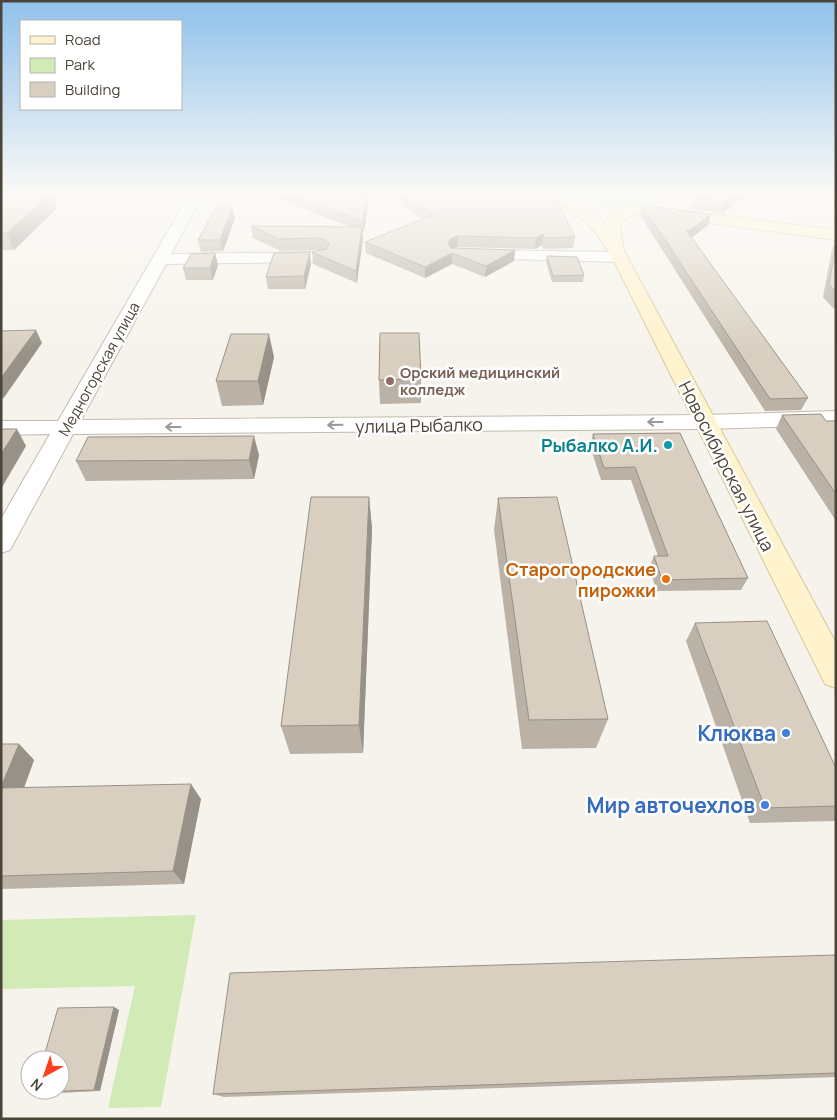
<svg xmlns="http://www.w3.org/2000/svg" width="837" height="1120" viewBox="0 0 837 1120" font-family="Manrope,sans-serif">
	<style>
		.green { fill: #d2eab5 }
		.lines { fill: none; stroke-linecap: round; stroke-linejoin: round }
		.street-casing { stroke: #c2bbae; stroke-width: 2 }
		.secondary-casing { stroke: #d6c79b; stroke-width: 2 }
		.street { fill: #fff; fill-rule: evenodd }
		.secondary { fill: #fff3cd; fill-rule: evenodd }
		.rail-casing { stroke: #9a9a9a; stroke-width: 3 }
		.rail { stroke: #fff; stroke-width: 2; stroke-dasharray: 6; stroke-linecap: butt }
		.wall { fill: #bab2a6 }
		.shaded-wall { fill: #979187 }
		.building { fill: #d8cfc1; stroke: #979187 }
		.oneway { stroke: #9c9892 }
		.education-dot { fill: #8d6e63; stroke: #fff; stroke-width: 2 }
		.culture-dot { fill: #0f9aa8; stroke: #fff; stroke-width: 2 }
		.food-dot { fill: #e8710a; stroke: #fff; stroke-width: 2 }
		.shop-dot { fill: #3f7fe0; stroke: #fff; stroke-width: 2 }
		.labels { text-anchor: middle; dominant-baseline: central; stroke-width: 5; stroke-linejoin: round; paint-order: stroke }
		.far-street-label { font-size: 15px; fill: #4b4439; stroke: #fff }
		.far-education-label { font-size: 15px; font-weight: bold; fill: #785e54; stroke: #fff; text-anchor: start }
		.street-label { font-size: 18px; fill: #4b4439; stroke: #fff }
		.culture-label { font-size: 18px; font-weight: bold; fill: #0d838f; stroke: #fff; text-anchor: end }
		.food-label { font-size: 18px; font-weight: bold; fill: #c56008; stroke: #fff; text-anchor: end }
		.near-shop-label { font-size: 21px; font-weight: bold; fill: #366cbe; stroke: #fff; text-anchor: end }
	</style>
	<rect width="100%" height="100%" fill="#f6f3ec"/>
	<g class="green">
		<path d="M566,195h79v2c-12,17 -61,2 -79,-2z"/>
		<path d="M196,915l-35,192 -53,1 27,-122 -134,3v-69z"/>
	</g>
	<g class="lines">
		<defs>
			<g id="street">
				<path d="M189,195h14l-32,59 150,-2 6,2 2,3 -2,3 -6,2 -155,2 -85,156 623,-5 132,-4v14l-132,4 -631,5 -63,116 -9,3v-34l49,-85 -49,1v-14h57z"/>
				<path d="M476,250l144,2 6,2 2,3 -2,3 -6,2 -150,-4 -2,-3 2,-3z"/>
			</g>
			<path id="secondary" d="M540,195c26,-1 48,8 65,29l9,-12 21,-8 201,26v10l-200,-27 -14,8 -2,8 4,22 212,392v45l-11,-4 -213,-427c-22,-35 -31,-45 -70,-59z"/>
		</defs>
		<use href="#street" class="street-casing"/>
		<use href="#secondary" class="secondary-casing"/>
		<use href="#street" class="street"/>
		<use href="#secondary" class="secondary"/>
		<defs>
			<path id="rail" d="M822,195l14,3"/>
		</defs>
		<use href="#rail" class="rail-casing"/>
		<use href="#rail" class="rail"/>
	</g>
	<g class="wall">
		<path d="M1,195l56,13 -43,42h-13z"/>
		<path d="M267,195h102l-5,37 -1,-1v7l-6,45 -44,-19 -1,-12 10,-2 -41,1 -28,-13 -2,-12 100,1z"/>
		<path d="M390,195h154l31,42 -2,11 -30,1 -1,-4 -7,4 -78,-2 -2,1 60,2 -1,11 -29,16 -33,-13 -27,14 -59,-25 -1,-11 58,-23z"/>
		<path d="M746,195l-24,18 -31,-4 3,-11z"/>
		<path d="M642,205l66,20 -17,13 117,160 -7,12 -36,1 -125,-196z"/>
		<path d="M235,218l-12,33 -22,1 -3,-12z"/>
		<path d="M836,240v68h-3l-10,-11 9,-48z"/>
		<path d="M215,253l3,12 -5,15h-27l-3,-12z"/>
		<path d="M547,256l37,19 -1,7h-31l-6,-20z"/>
		<path d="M311,264l-6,25h-37l-2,-12z"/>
		<path d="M274,357l-11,48 -41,1 -6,-25z"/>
		<path d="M421,379v24l-41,1 -1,-24z"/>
		<path d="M782,415l44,6h10v100l-60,-92z"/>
		<path d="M680,433l68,145 -7,12 -84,1 -8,-23 5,-12h4l-27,-76h-30l-11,-34 3,-12z"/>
		<path d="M259,455l-5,24 -168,2 -10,-20z"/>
		<path d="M369,497l3,32 -9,224 -73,1 -9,-28z"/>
		<path d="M498,498l110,221 -12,29 -74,1 -28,-219z"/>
		<path d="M695,623l141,145v52l-1,1 -85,2 -64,-182z"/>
		<path d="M1,744h18l15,16 -10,28 177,11 -17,85 -183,5z"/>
		<path d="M836,955v122l-612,20 -11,-3z"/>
		<path d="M114,1007l5,3 -19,81 -58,3 -8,-2z"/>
	</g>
	<g class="shaded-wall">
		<path d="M48,195h4l5,13 -43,42 -7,-17z"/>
		<path d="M367,195h2l-5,37 -1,-11z"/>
		<path d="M736,195h10l-24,18 4,-11z"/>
		<path d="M232,207l3,11 -12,33 -3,-11z"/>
		<path d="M711,214l-3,11 -22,17 3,-11z"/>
		<path d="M362,227l1,11 -6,45 -1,-12z"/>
		<path d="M543,234l-1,11 -7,4 1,-11z"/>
		<path d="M458,236l-1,11 -8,3 -1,-6 2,-5z"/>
		<path d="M515,250l-1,11 -29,16 1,-11z"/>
		<path d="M310,252l1,12 -6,25 -1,-13z"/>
		<path d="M215,253l3,12 -5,15 -3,-12z"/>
		<path d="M452,253v11l-27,14v-11z"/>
		<path d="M36,330l6,13 -39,56 -2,-4v-17z"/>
		<path d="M269,334l5,23 -11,48 -5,-24z"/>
		<path d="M17,429l9,17 -25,43v-35z"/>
		<path d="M254,436l5,19 -5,24 -5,-19z"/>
		<path d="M369,497l3,32 -9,224 -4,-28z"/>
		<path d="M19,744l15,16 -16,44 -17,-15v-2z"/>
		<path d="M191,784l10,15 -17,85 -11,-13z"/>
		<path d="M114,1007l5,3 -19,81 -6,-1z"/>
	</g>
	<g class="building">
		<path d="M1,195h47l-41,38h-6z"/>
		<path d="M293,195h74l-4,26z"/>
		<path d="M404,195h140l12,3 19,39 -31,1 -1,-4 -7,4 -78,-2 -8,3 -2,5 3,4 64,2 -29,16 -34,-13 -27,14 -60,-25 68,-27z"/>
		<path d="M699,195h37l-10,7 -32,-4z"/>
		<path d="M220,201l12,6 -12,33h-22z"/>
		<path d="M642,205l28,4 4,5 5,-4 32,4 -22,17 -3,-1 122,168 -38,1z"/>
		<path d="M251,226l111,1 -6,44 -44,-19 15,-3 2,-5 -3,-3 -6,-3 -41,1z"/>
		<path d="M836,244v48l-7,-7z"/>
		<path d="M310,252l-6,24 -38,1 8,-24z"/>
		<path d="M215,253l-5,15h-27l8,-14z"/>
		<path d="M547,256l30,1 7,18 -31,1z"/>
		<path d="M36,330l-35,48v-47z"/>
		<path d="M380,333h39l2,46 -42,1z"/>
		<path d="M231,334h38l-11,47h-42z"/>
		<path d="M821,414l5,7h10v73l-54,-79z"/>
		<path d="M1,429h16l-16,25z"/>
		<path d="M680,433l68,145 -86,2 -8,-24h14l-33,-89 -31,1 -11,-34z"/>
		<path d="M254,436l-5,24 -173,1 12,-24z"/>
		<path d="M311,497h58l-10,228 -78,1z"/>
		<path d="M557,497l51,222 -79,1 -31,-222z"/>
		<path d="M767,621l69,147v38l-71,2 -70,-185z"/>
		<path d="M1,744h18l-18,43z"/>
		<path d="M191,784l-18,87 -172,5v-88z"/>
		<path d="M836,955v118l-623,21 17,-121z"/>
		<path d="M114,1007l-20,83 -60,2 1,-2h25v-30h-17l15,-52z"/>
	</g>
	<defs><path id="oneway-shaft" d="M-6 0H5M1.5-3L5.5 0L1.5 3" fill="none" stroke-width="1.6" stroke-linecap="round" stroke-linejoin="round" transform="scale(1.25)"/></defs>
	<g class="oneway">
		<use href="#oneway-shaft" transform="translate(655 422) rotate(180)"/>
		<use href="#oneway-shaft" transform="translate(335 425) rotate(179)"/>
		<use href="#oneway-shaft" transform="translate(173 427) rotate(180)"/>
	</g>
	<linearGradient id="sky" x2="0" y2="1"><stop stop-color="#8fc1ec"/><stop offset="0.55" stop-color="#fbfaf6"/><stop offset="1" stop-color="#fbfaf6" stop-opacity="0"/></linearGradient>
	<rect width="837" height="352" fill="url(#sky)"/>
	<circle class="education-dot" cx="390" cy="381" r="5"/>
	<circle class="culture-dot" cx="668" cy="445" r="5"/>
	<circle class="food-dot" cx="666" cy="579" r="5"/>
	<g class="shop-dot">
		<circle cx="786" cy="733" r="5"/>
		<circle cx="765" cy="805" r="5"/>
	</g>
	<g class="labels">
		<g class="far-street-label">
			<text transform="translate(99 369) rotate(-61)">Медногорская улица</text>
		</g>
		<g class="far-education-label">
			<text x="400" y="372">Орский медицинский<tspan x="400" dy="17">колледж</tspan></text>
		</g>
		<g class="street-label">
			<text transform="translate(419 425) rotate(-1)">улица Рыбалко</text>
			<text transform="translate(727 466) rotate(63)">Новосибирская улица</text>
		</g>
		<g class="culture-label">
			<text x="658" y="445">Рыбалко А.И.</text>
		</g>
		<g class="food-label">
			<text x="656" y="569">Старогородские<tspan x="656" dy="21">пирожки</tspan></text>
		</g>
		<g class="near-shop-label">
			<text x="776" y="733">Клюква</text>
			<text x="755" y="805">Мир авточехлов</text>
		</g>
	</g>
	<rect width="837" height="1120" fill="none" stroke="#4b4439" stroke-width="5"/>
	<rect x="20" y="20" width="162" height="90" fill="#ffffff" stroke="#b7b4b0"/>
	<rect x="30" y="36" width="25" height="8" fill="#fff3cd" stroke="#b7b4b0"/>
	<text x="65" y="45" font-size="15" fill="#4b4439">Road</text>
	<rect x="30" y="58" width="25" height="15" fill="#d2eab5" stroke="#b7b4b0"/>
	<text x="65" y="70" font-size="15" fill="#4b4439">Park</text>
	<rect x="30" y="82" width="25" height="15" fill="#d8cfc1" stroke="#b7b4b0"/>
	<text x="65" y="95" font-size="15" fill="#4b4439">Building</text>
	<g transform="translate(45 1075) rotate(220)"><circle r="24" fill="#ffffff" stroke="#b7b4b0"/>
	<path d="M0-4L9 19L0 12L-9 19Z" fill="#fc3f1d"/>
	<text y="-8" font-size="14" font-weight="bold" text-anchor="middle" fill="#4b4439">N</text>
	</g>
</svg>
